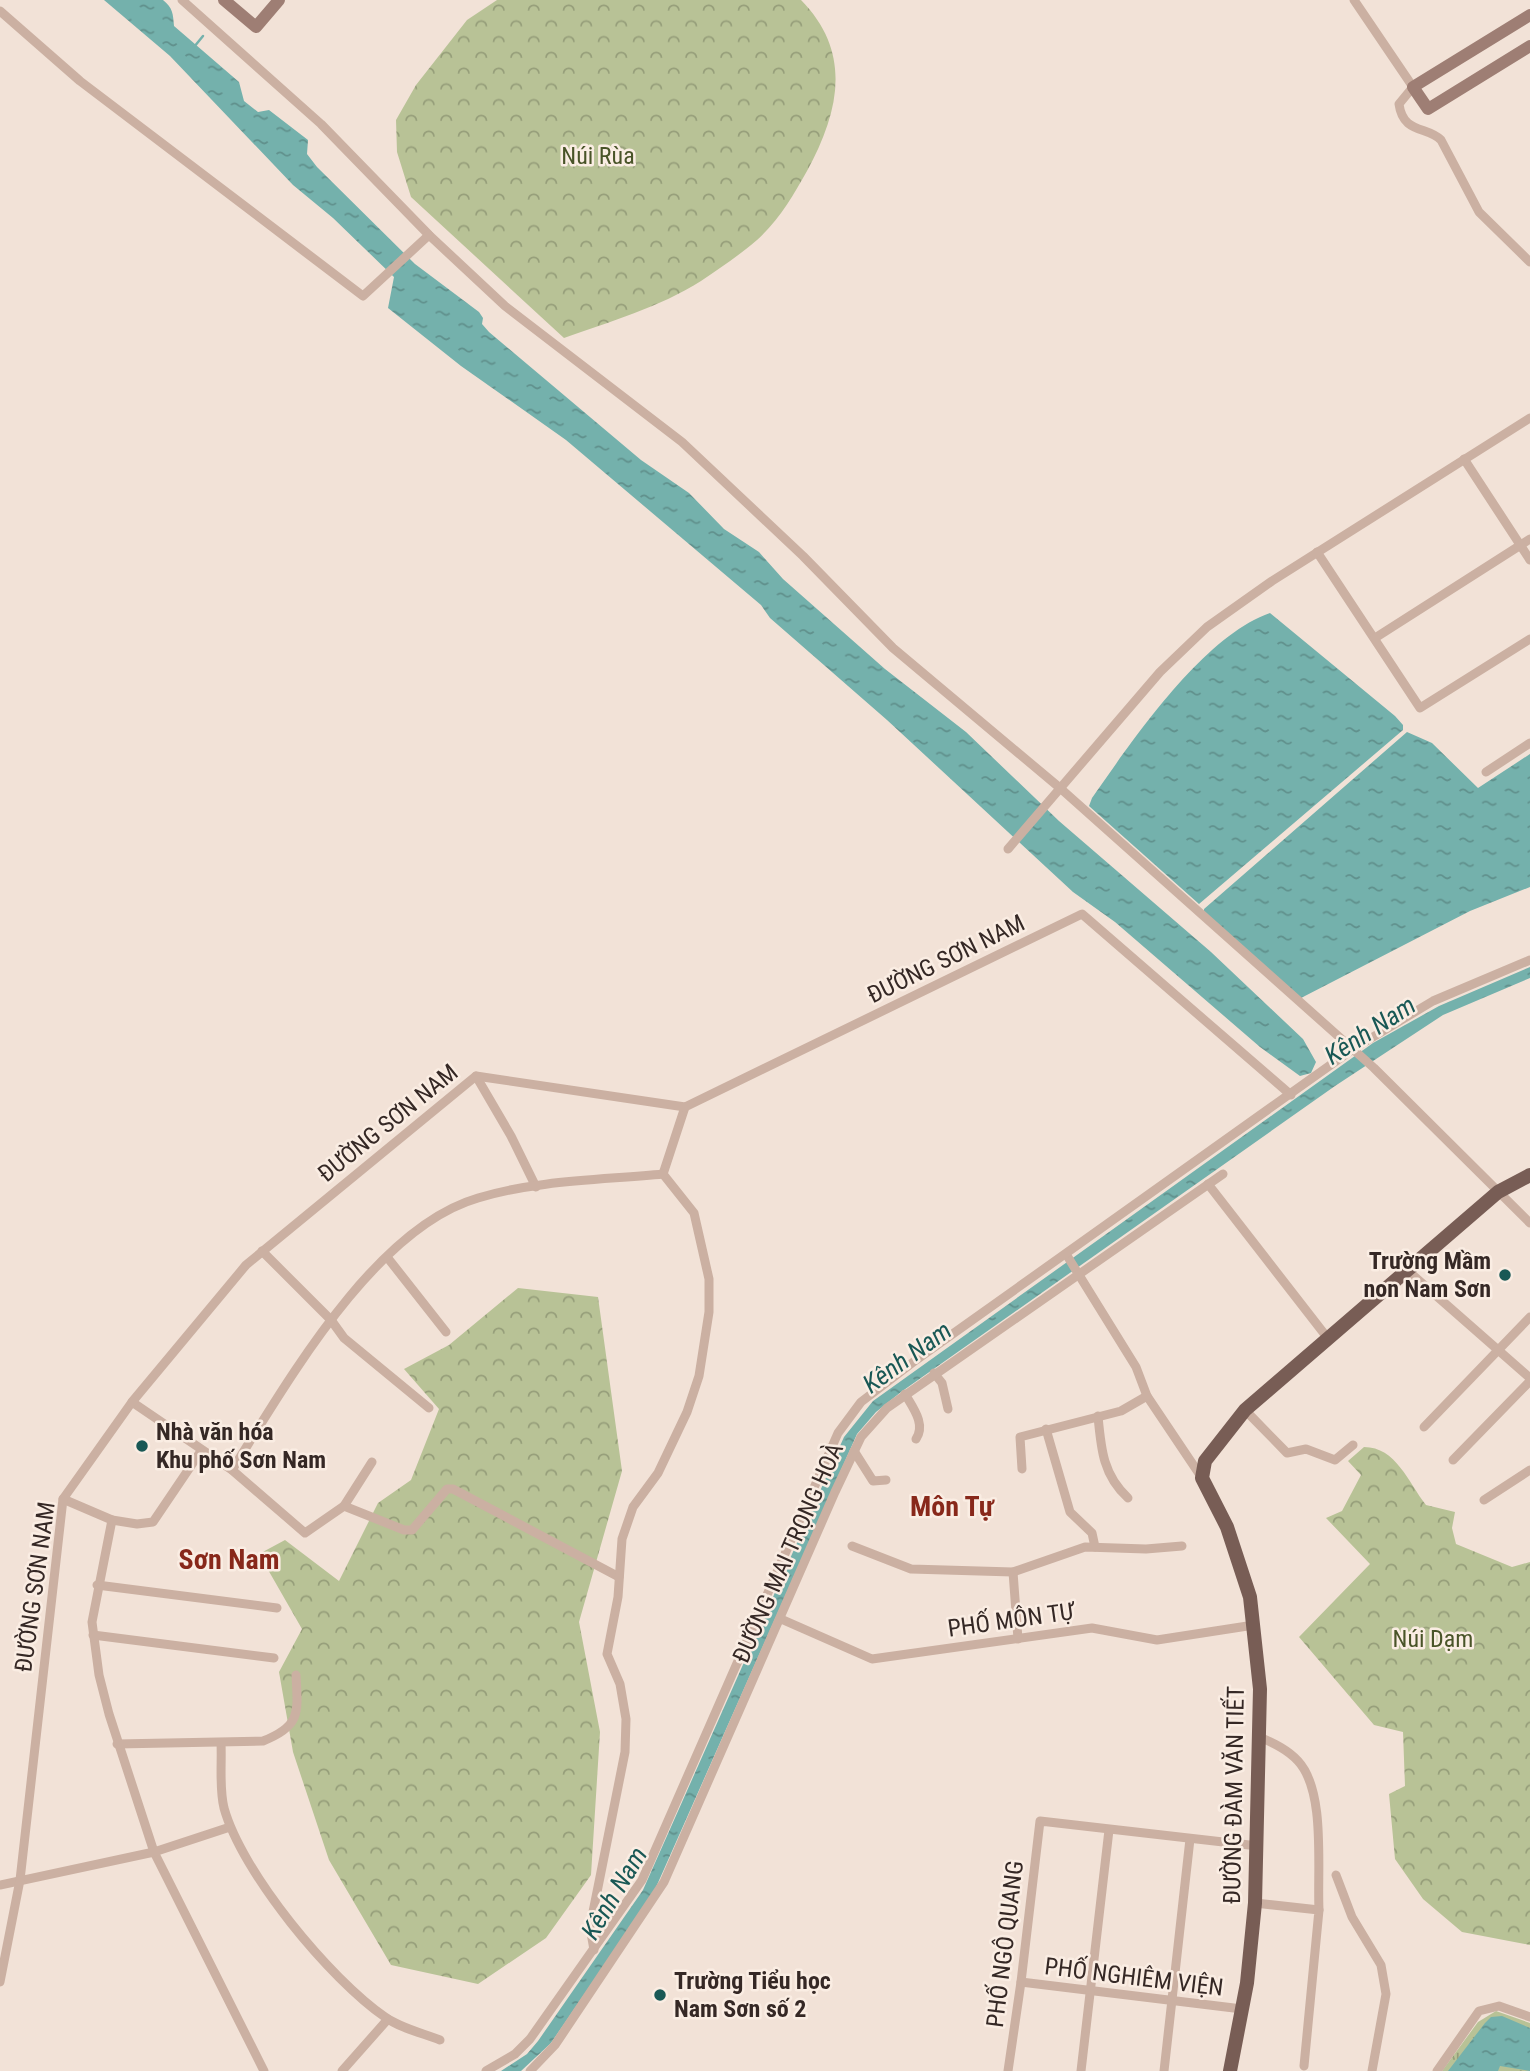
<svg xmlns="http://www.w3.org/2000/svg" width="1530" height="2071" viewBox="0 0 1530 2071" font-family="'Roboto Condensed',sans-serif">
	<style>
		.grass { fill: url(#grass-tufts) }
		.forest { fill: url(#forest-crowns) }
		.water { fill: url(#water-ripples) }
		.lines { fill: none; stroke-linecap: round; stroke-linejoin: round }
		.stream { stroke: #74b1ac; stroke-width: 2.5 }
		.street { stroke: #cbb0a2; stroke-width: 9 }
		.secondary { stroke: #9e7e74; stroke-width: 12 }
		.primary { stroke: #785d55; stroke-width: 14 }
		.poi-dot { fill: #195855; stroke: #faede3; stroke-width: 2.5 }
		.labels { text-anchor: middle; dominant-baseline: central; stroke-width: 5; stroke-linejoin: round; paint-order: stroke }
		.park-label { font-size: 24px; fill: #495428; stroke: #faede3 }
		.street-label { font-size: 24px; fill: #352825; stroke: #faede3 }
		.poi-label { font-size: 24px; font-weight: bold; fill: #352825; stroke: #faede3; text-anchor: start }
		.water-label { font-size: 26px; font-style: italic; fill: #195855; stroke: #faede3 }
		.quarter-label { font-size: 28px; font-weight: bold; fill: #88281a; stroke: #faede3 }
	</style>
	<defs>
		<pattern id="grass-tufts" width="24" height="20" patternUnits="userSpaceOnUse" patternTransform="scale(1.75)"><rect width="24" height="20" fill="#b8c296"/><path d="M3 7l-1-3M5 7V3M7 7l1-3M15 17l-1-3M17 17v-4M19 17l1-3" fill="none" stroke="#969e7a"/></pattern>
		<pattern id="forest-crowns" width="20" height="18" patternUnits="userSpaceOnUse" patternTransform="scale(1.75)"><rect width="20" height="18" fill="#b8c296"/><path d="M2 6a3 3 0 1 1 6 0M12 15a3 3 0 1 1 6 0" fill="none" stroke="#969e7a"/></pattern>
		<pattern id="water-ripples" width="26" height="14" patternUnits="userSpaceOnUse" patternTransform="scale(1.75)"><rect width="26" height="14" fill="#74b1ac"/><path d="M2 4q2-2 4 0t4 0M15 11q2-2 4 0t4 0" fill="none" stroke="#60908c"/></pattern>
	</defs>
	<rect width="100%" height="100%" fill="#f2e2d7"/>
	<path class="grass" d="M1496,2011l34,12v48h-88l36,-49z"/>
	<g class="forest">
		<path d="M497,0h304c52,53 38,112 6,171 -14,25 -28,49 -50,69 -16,14 -37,28 -56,41 -41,26 -92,41 -137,57l-153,-141 -14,-45 -1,-32 20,-35 51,-65z"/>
		<path d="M518,1288l80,9 24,174 -43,151 21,110 -9,143 -45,63 -68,46 -87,-19 -62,-105 -36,-108 -14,-80 23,-43 -43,-75 26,-14 54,41 39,-78 33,-23 28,-71 -35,-40 45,-24z"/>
		<path d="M1364,1447c32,0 44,35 62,58l29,7 -3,16 4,16 56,23 18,-5v383l-68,-13 -39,-33 -28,-40 -6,-65 16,-8 -2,-54 -29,-7 -75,-88 71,-73 -44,-46 16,-7 19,-36 -13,-14z"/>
	</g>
	<g class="water">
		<path d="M104,0h59c10,8 10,14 11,26l65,56 5,19 14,11 11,-2 39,30 -1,14 10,13 98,97 64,48 4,6 -1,6 7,8 152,128 48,33 35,36 35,23 24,27 102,90 81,63 93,89 152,131 92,87 13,23 -5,11 -11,3 -40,-29 -145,-125 -42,-30 -186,-172 -117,-102 -9,-13 -195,-165 -105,-74 -73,-58 6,-31 -61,-59 -40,-33 -123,-129z"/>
		<path d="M1270,613l125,103 8,9v5l-204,174 -110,-98 3,-8c40,-57 111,-162 178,-185z"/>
		<path d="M1407,732l25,11 46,45 52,-34v133l-60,24 -169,87 -97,-85v-4z"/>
		<path d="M1530,967v11l-87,37 -108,71 -434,306 -25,20 -19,22 -204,460 -102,149 -30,28h-20l26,-17 11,-13 105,-151 201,-453 29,-36 500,-358 66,-37z"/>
		<path d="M1502,2016l28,12v43l-30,-5 -2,5h-50l37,-48 6,-6z"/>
	</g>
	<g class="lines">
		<path class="stream" d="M194,47l9,-11"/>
		<g class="street">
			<path d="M182,0l139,124 108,111 76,71 177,136 121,114 90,92 167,140 314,280 156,155"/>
			<path d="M1354,0l59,87 -14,17c4,30 28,22 42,36l38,72 51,50"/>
			<path d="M0,11l80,70 283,215 66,-61"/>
			<path d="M1464,459l66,101"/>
			<path d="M1317,552l103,156 110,-69"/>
			<path d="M1375,638l155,-99"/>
			<path d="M1486,772l44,-29"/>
			<path d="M1008,849l152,-177 47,-45 65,-46 258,-163"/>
			<path d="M476,1076l35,60 25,51"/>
			<path d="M663,1174l22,-67"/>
			<path d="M1208,1184l118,152"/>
			<path d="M262,1251l69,69 13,18 85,70"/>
			<path d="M1066,1254l70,113 11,29 55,82"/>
			<path d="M387,1257l59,75"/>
			<path d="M1407,1270l123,108"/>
			<path d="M934,1373l8,10 6,26"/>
			<path d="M905,1394c8,14 21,30 11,45"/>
			<path d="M132,1402l100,68 73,63 39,-27 28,-44"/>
			<path d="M1245,1410l42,43 19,-4 29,11 18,-15"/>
			<path d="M1098,1416c3,33 5,59 30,82"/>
			<path d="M1424,1427l106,-110"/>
			<path d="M1046,1429l24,83 22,21 3,14"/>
			<path d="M201,1451l-48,71 -16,2 -25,-4 -20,102 7,53 10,39 45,138 110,219"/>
			<path d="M854,1451l19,30 13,-1"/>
			<path d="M1453,1460l77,-79"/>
			<path d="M1022,1469l-2,-32 101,-26 26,-15"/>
			<path d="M232,1470c55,-87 142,-242 246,-272 59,-18 125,-18 185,-24"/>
			<path d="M63,1499l49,21"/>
			<path d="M1484,1500l46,-30"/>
			<path d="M344,1506l60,24h8l35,-41h6l166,88"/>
			<path d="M852,1546l59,23 102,3 72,-25 61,2 36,-3"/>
			<path d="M1013,1572l5,67"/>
			<path d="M97,1585l180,23"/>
			<path d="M781,1619l91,40 220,-31 65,12 97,-15"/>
			<path d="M93,1635l181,23"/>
			<path d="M1262,1738c13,6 26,12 36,23 28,30 19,108 21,149"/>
			<path d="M221,1743c1,21 -2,45 3,65 18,65 106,171 161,209 15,11 37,16 55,23"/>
			<path d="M117,1744l146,-3c38,-15 35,-28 33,-66"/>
			<path d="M1336,1875l16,42 29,48 5,29 -14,77"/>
			<path d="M0,1885l154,-33 76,-25"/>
			<path d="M1255,1903l64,7 -15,156"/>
			<path d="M594,1950l-4,-23 35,-175 1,-33 -6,-35 -13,-30 11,-57 4,-58 11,-32 25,-34 29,-61 12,-36 10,-64v-33l-15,-66 -31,-39"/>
			<path d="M0,1982l20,-102 43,-381 69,-97 114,-137 230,-189 209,31 397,-193 209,181"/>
			<path d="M1021,1982l221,27"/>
			<path d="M342,2071l46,-52"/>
			<path d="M486,2071l29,-17 15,-15 112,-159 196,-447 23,-31 55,-42 437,-311 80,-48 97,-41"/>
			<path d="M530,2071l25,-26 109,-163 171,-390 26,-55 26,-29 336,-234"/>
			<path d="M1008,2071l13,-89 19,-161 218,25"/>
			<path d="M1081,2071l28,-241"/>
			<path d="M1164,2071l26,-232"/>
			<path d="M1437,2071l42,-60 20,-5 31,11"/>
		</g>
		<g class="secondary">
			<path d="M224,0l32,27 23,-27"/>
			<path d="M1530,15l-117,72 15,22 102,-63"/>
		</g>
		<path class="primary" d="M1230,2071l17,-88 8,-80 5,-214 -10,-92 -23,-70 -25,-49 3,-17 40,-51 253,-218 32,-17"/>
	</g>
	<g class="poi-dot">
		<circle cx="1505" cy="1275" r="7"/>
		<circle cx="142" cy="1446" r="7"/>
		<circle cx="660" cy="1995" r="7"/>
	</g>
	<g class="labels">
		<g class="park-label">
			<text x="598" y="156">Núi Rùa</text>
			<text x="1433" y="1639">Núi Dạm</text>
		</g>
		<g class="street-label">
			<text transform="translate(946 959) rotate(-26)">ĐƯỜNG SƠN NAM</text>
			<text transform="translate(388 1123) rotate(-39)">ĐƯỜNG SƠN NAM</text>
			<text transform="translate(788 1553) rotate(-66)">ĐƯỜNG MAI TRỌNG HOÀ</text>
			<text transform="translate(35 1587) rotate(-82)">ĐƯỜNG SƠN NAM</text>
			<text transform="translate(1011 1620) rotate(-8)">PHỐ MÔN TỰ</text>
			<text transform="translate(1234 1795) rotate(-89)">ĐƯỜNG ĐÀM VĂN TIẾT</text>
			<text transform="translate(1005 1944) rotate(-83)">PHỐ NGÔ QUANG</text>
			<text transform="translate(1134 1977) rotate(7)">PHỐ NGHIÊM VIỆN</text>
		</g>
		<g class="poi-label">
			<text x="1491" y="1261" text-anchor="end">Trường Mầm<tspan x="1491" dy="28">non Nam Sơn</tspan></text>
			<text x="156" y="1432">Nhà văn hóa<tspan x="156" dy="28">Khu phố Sơn Nam</tspan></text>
			<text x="674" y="1981">Trường Tiểu học<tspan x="674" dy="28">Nam Sơn số 2</tspan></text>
		</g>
		<g class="water-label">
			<text transform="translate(1370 1030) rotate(-33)">Kênh Nam</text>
			<text transform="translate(907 1357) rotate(-36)">Kênh Nam</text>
			<text transform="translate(614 1893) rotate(-59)">Kênh Nam</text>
		</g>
		<g class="quarter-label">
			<text x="952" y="1506">Môn Tự</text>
			<text x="229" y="1559">Sơn Nam</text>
		</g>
	</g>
</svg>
